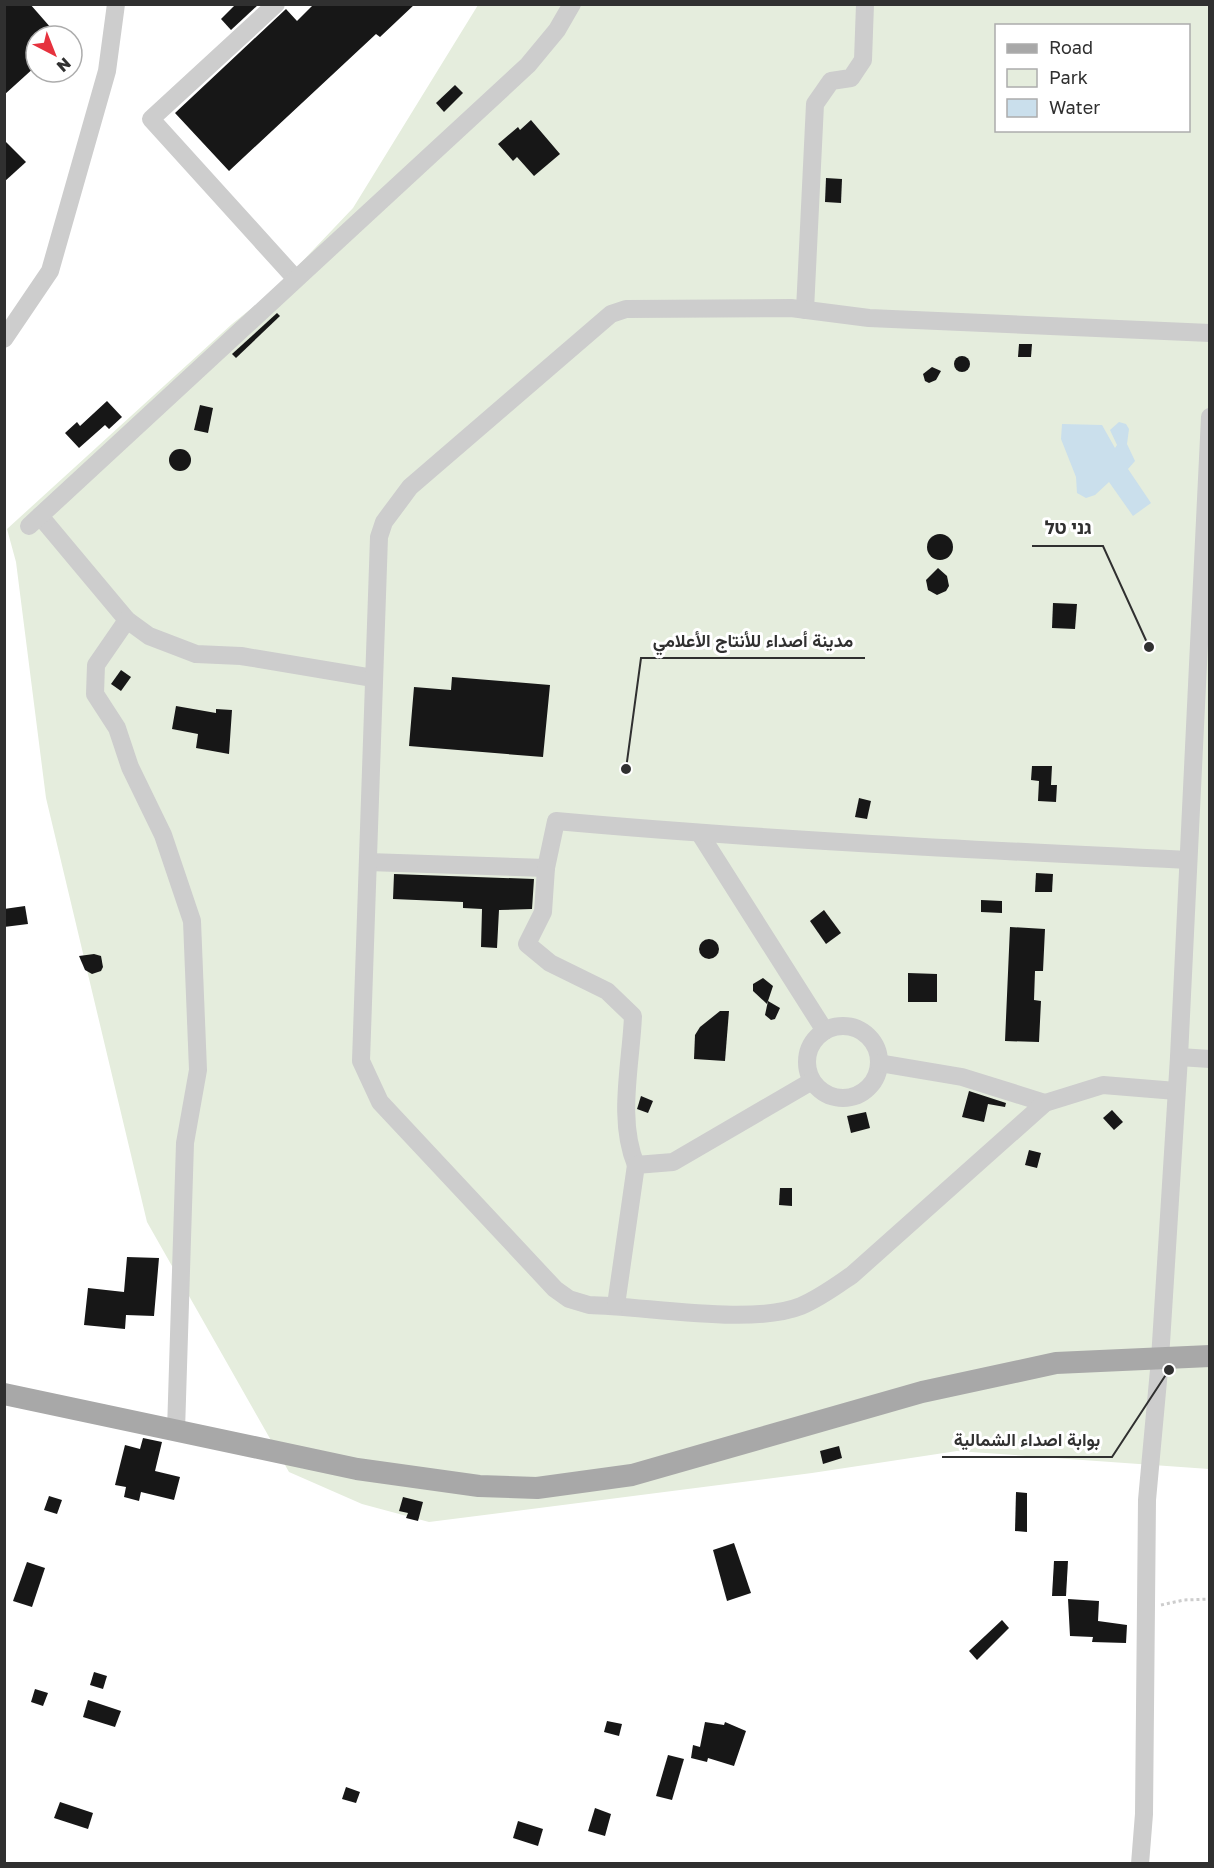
<svg xmlns="http://www.w3.org/2000/svg" width="1214" height="1868" viewBox="0 0 1214 1868" font-family="'Golos Text',Vazirmatn,'Noto Sans Hebrew',sans-serif">
	<style>
		.green { fill: #e5eddd; fill-rule: evenodd }
		.water { fill: #cadfec }
		.building { fill: #171717 }
		.lines { fill: none; stroke-linecap: round; stroke-linejoin: round }
		.path { stroke: #cdcdcd; stroke-width: 3; stroke-dasharray: 3 3; stroke-linecap: butt }
		.minor { stroke: #cdcdcd; stroke-width: 18 }
		.major { stroke: #a8a8a8; stroke-width: 22 }
		.leader { fill: none; stroke: #303030; stroke-width: 2 }
		.callout-dot { fill: #303030; stroke: #fff; stroke-width: 2 }
		.callout-label { font-size: 18px; text-anchor: middle; font-weight: bold; fill: #303030; stroke: #fff; stroke-width: 6; stroke-linejoin: round; paint-order: stroke }
	</style>
	<rect width="100%" height="100%" fill="#fff"/>
	<path class="green" d="M478,5h731v1464l-252,-18 -145,22 -383,49 -67,-18 -73,-32 -142,-250 -101,-424 -30,-236 -9,-33 225,-205 45,-36 76,-80zM996,26h192v104h-192z"/>
	<path class="water" d="M1119,422l7,2 3,5 -2,15 8,17 -7,8 23,34 -18,13 -24,-34 -14,13 -9,3 -9,-5 -1,-16 -15,-38 1,-15 40,1 13,23 2,-3 -7,-15z"/>
	<g class="building">
		<path d="M4,4h26l28,32h-22v30l-32,29z"/>
		<path d="M236,4h23l-28,26 -10,-11z"/>
		<path d="M314,4h101l-35,33 -4,-3 -147,137 -54,-58 111,-104 11,12z"/>
		<path d="M455,85l8,8 -19,19 -8,-9z"/>
		<path d="M531,120l29,34 -26,22 -17,-19 -4,4 -15,-17 20,-17 2,3z"/>
		<path d="M4,140l22,22 -22,20z"/>
		<path d="M826,178l16,1 -1,24 -16,-1z"/>
		<path d="M277,313l3,3 -44,42 -4,-4z"/>
		<path d="M1019,344h13l-1,13h-13z"/>
		<circle cx="962" cy="364" r="8"/>
		<path d="M932,367l9,4 -5,9 -7,3 -4,-2 -2,-7z"/>
		<path d="M107,401l15,16 -13,12 -4,-4 -26,23 -14,-15 12,-11 3,4z"/>
		<path d="M200,405l13,3 -5,25 -14,-3z"/>
		<circle cx="180" cy="460" r="11"/>
		<circle cx="940" cy="547" r="13"/>
		<path d="M938,568l9,8 2,10 -3,5 -9,4 -9,-5 -2,-10z"/>
		<path d="M1053,603l24,1 -2,25 -23,-1z"/>
		<path d="M121,670l10,7 -10,14 -10,-7z"/>
		<path d="M452,677l98,8 -7,72 -134,-11 5,-59 37,3z"/>
		<path d="M176,706l40,7v-4l16,1 -3,44 -33,-6 2,-14 -26,-5z"/>
		<path d="M1032,766h20l-1,19h6l-1,17 -18,-1 1,-20 -8,-1z"/>
		<path d="M859,798l12,3 -4,18 -12,-2z"/>
		<path d="M1036,873l17,1 -1,18h-17z"/>
		<path d="M394,874l140,5 -2,30 -33,1 -2,38 -16,-1 1,-38 -19,-1v-6l-70,-3z"/>
		<path d="M981,900l21,1v12l-21,-1z"/>
		<path d="M25,906l3,18 -24,3v-18z"/>
		<path d="M824,910l17,23 -15,11 -16,-23z"/>
		<path d="M1010,927l35,2 -2,42h-8l-1,29 7,1 -2,41 -34,-1z"/>
		<circle cx="709" cy="949" r="10"/>
		<path d="M94,954l7,2 2,11 -2,4 -9,3 -7,-4 -6,-14z"/>
		<path d="M908,973l29,1v28h-29z"/>
		<path d="M763,978l10,8 -6,18 -14,-13v-7z"/>
		<path d="M768,1001l12,7 -5,11 -4,1 -6,-5z"/>
		<path d="M720,1011h9l-4,50 -31,-2 1,-24 5,-8z"/>
		<path d="M969,1091l37,12 -1,4 -17,-3 -4,18 -22,-5z"/>
		<path d="M641,1096l12,5 -5,12 -11,-4z"/>
		<path d="M1112,1110l11,12 -9,8 -11,-12z"/>
		<path d="M866,1112l4,16 -19,5 -4,-17z"/>
		<path d="M1029,1150l12,3 -4,15 -12,-3z"/>
		<path d="M780,1188h12v18l-13,-1z"/>
		<path d="M127,1257l32,1 -5,58 -28,-1 -1,14 -41,-4 4,-37 36,4z"/>
		<path d="M143,1438l19,4 -7,29 25,6 -6,23 -33,-8 -2,9 -15,-4 2,-10 -11,-2 10,-40 15,4z"/>
		<path d="M839,1446l3,12 -19,6 -3,-13z"/>
		<path d="M1016,1492l11,1v39l-12,-1z"/>
		<path d="M49,1496l13,4 -5,14 -13,-4z"/>
		<path d="M403,1497l20,5 -5,19 -12,-3 2,-5 -9,-2z"/>
		<path d="M734,1543l17,50 -24,8 -14,-51z"/>
		<path d="M1054,1561h14l-2,35h-14z"/>
		<path d="M27,1562l18,6 -13,39 -19,-6z"/>
		<path d="M1068,1599l31,2 -1,20 29,4 -1,18 -34,-1 1,-5 -23,-1z"/>
		<path d="M1002,1620l7,8 -32,32 -8,-9z"/>
		<path d="M94,1672l13,4 -4,13 -13,-4z"/>
		<path d="M35,1689l13,4 -5,13 -12,-4z"/>
		<path d="M88,1700l33,11 -6,16 -32,-10z"/>
		<path d="M607,1721l15,3 -3,12 -15,-4z"/>
		<path d="M705,1722l19,3 1,-3 21,9 -12,35 -26,-8 -1,4 -16,-4 2,-13 7,2z"/>
		<path d="M668,1755l16,4 -12,41 -16,-4z"/>
		<path d="M346,1787l14,5 -4,11 -14,-4z"/>
		<path d="M60,1802l33,11 -5,16 -34,-11z"/>
		<path d="M595,1808l16,6 -6,22 -17,-5z"/>
		<path d="M518,1821l25,8 -5,17 -25,-8z"/>
	</g>
	<g class="lines">
		<path class="path" d="M1161,1605l23,-5 26,-1"/>
		<g class="minor">
			<path d="M276,4l-125,115 144,159"/>
			<path d="M805,310l10,-206 16,-23 20,-3 12,-18 2,-56"/>
			<path d="M4,339l46,-68 57,-200 9,-67"/>
			<path d="M40,516l87,104 22,16 47,18 45,2 132,22"/>
			<path d="M29,526l499,-461 29,-35 15,-26"/>
			<path d="M127,620l-31,45 -1,29 22,34 13,39 33,68 29,86 6,149 -13,73 -9,288"/>
			<path d="M700,834l125,197"/>
			<path d="M368,862l178,6 10,-47c211,19 421,29 632,39"/>
			<path d="M546,868l-3,44 -16,32 23,19 57,28 26,25c-2,49 -16,103 3,149"/>
			<circle cx="843" cy="1062" r="36"/>
			<path d="M1179,1057l31,2"/>
			<path d="M879,1063l83,14 83,26"/>
			<path d="M1176,1091l-73,-6 -58,18 -193,172c-16,11 -32,23 -51,31 -50,20 -155,0 -212,-1l-20,-6 -14,-10 -175,-187 -19,-41 18,-524 5,-15 26,-35 201,-173 15,-5 165,-1 78,10 341,15"/>
			<path d="M616,1305l20,-140 37,-3 139,-81"/>
			<path d="M1140,1864l4,-50 3,-314 13,-141 19,-302 31,-640"/>
		</g>
		<path class="major" d="M4,1394l353,75 122,17 58,2 95,-13 290,-83 134,-29 154,-7"/>
	</g>
	<path class="leader" d="M1149 647L1103 546H1032M626 769L641 658H865M1169 1370L1112 1457H942"/>
	<g class="callout-dot">
		<circle cx="1149" cy="647" r="6"/>
		<circle cx="626" cy="769" r="6"/>
		<circle cx="1169" cy="1370" r="6"/>
	</g>
	<g class="callout-label">
		<text x="1068" y="534">גני טל</text>
		<text x="753" y="647">مدينة أصداء للأنتاج الأعلامي</text>
		<text x="1027" y="1446">بوابة اصداء الشمالية</text>
	</g>
	<rect width="1214" height="1868" fill="none" stroke="#303030" stroke-width="12"/>
	<rect x="995" y="24" width="195" height="108" fill="#ffffff" stroke="#acacac" stroke-width="1.5"/>
	<rect x="1007" y="44" width="30" height="9" fill="#a8a8a8" stroke="#acacac" stroke-width="1.5"/>
	<text x="1049" y="54" font-size="18" fill="#303030">Road</text>
	<rect x="1007" y="69" width="30" height="18" fill="#e5eddd" stroke="#acacac" stroke-width="1.5"/>
	<text x="1049" y="84" font-size="18" fill="#303030">Park</text>
	<rect x="1007" y="99" width="30" height="18" fill="#cadfec" stroke="#acacac" stroke-width="1.5"/>
	<text x="1049" y="114" font-size="18" fill="#303030">Water</text>
	<g transform="translate(54 54) rotate(138)"><circle r="28" fill="#ffffff" stroke="#acacac" stroke-width="1.5"/>
	<path d="M0-4.5L10 22L0 15L-10 22Z" fill="#e6323e"/>
	<text y="-9" font-size="16" font-weight="bold" text-anchor="middle" fill="#303030">N</text>
	</g>
</svg>
